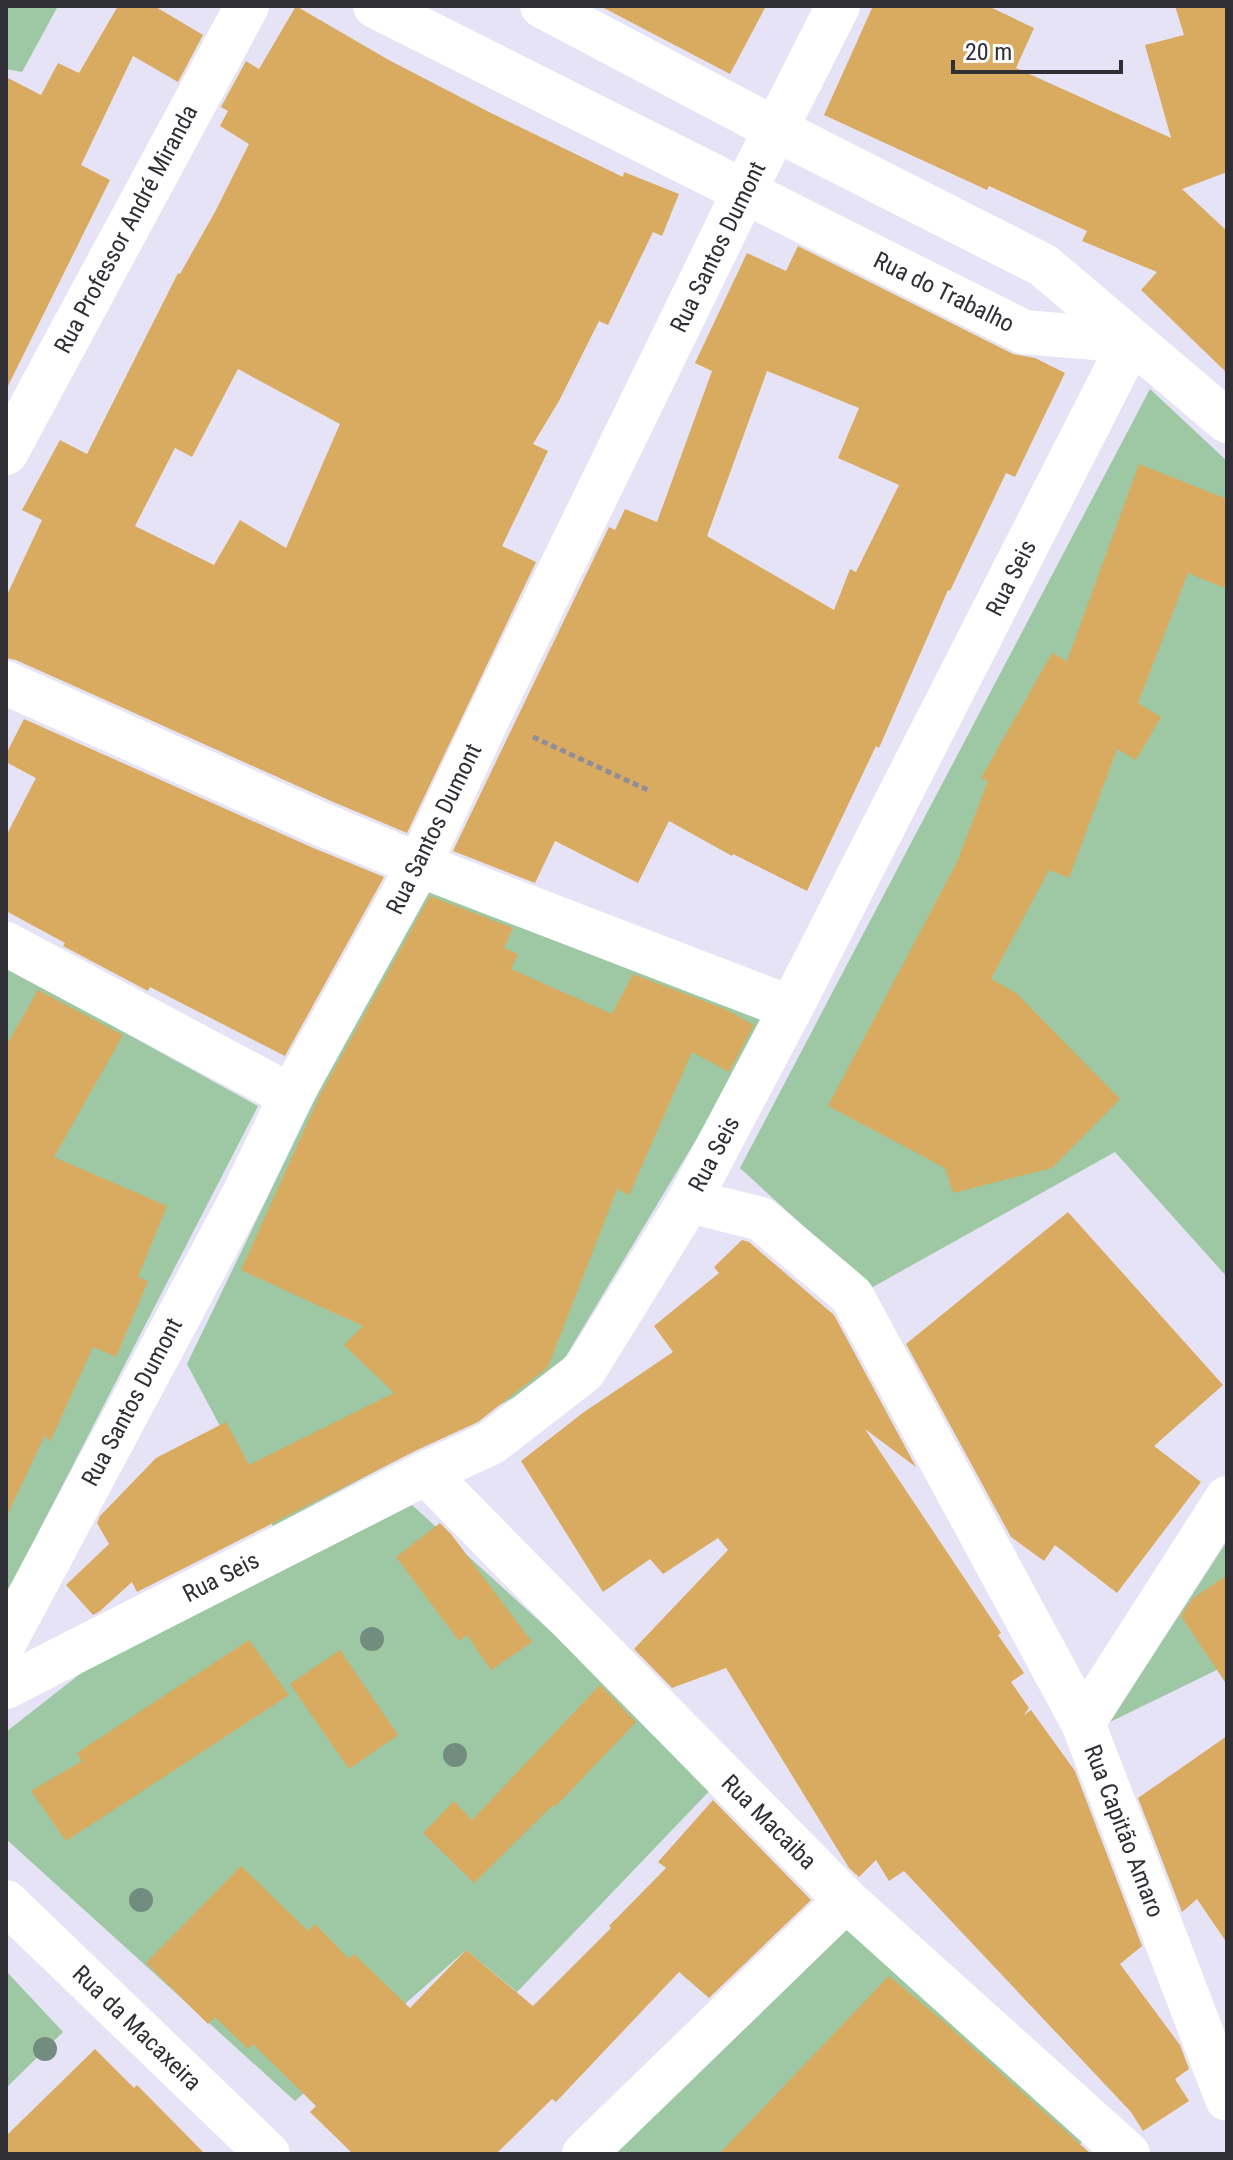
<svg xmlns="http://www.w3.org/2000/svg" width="1233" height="2160" viewBox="0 0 1233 2160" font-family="'Roboto Condensed',sans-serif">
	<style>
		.green { fill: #9dc8a3 }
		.building { fill: #d9ab61; fill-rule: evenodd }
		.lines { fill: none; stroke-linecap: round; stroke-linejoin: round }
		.path { stroke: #8f8d9a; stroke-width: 5; stroke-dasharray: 6 4; stroke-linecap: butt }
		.minor { stroke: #fff; stroke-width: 44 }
		.tree { fill: #728c80 }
		.labels { text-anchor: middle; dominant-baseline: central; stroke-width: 6; stroke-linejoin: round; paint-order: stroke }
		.street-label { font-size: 24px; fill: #302f36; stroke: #fff }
	</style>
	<rect width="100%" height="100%" fill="#e6e3f6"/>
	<g class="green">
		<path d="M6,6h52l-36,66 -16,-3z"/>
		<path d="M1150,389l77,72v816l-112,-125 -244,136 -131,-120z"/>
		<path d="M418,886l356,124 -220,366 -281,150 -86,-162z"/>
		<path d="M6,967l252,139 -252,489z"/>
		<path d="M412,1505l305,278 -200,209 -51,-42 -171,151 -289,-262v-107l79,-62z"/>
		<path d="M1227,1541v124l-117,57z"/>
		<path d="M846,1919l236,223 -11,12h-464z"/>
		<path d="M6,1971l57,61 -57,56z"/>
	</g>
	<g class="building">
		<path d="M118,6h39l-1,1 47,28 -25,47 -45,-26 -52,109 29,15 -104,210v-313l35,18 17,-32 21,10z"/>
		<path d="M296,6l91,53 102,53 134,65 1,-5 55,22 -17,42 -9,-4 -45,93 -9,-4 -40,80 -26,43 15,7 -46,95 34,16 -129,271 -76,-32 -315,-141 -10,-2v-61l36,-77 -20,-10 38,-70 27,14 91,-181 2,1 36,-64 33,-66 -29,-18 8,-15 -7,-4 25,-46 13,8zM238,369l102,55 -54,124 -46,-28 -26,45 -79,-39 40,-78 17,9z"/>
		<path d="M600,6h166l-36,68z"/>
		<path d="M873,6h115l46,22 -18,40 155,70 -26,-93 39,-10 -9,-29h52v166l-45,17 45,42v142l-86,-83 16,-18 -75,-31 5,-10 -98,-45 -2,4 -163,-75z"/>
		<path d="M798,246l215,108 22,4 30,15 -50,104 -9,-4 -56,118 -2,-1 -69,158 -3,-2 -69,145 -74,-37 -1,2 -63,-35 -31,62 -83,-42 -20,42 -82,-32 156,-324 6,3 10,-21 32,13 55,-151 -17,-8 52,-110 39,18zM767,371l92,37 -21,50 61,27 -43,87 -6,-3 -16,41 -127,-74z"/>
		<path d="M1139,464l88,35v90l-39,-16 -50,130 23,14 -25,43 -19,-11 -48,129 -20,-8 -58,109 25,14 104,106 -68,69 -99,25 -8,-25 -117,-62 129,-244 31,-81 -7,-3 71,-125 15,8z"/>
		<path d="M24,719l287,128 73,30 -99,179 -135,-69 -2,4 -85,-45 2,-3 -59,-32v-75l30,-58 -30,-16v-8z"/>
		<path d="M430,896l83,32 -9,20 14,6 -7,15 101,45 21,-40 92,35 29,16 -25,47 -37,-20 -63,143 -12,-6 -69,178 -70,55 -63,29 -278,141 -5,-10 -32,29 -7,4 -27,-30 43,-41 -12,-21 3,-7 56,-58 70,-36 23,43 145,-72 -50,-48 19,-19 -122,-56 79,-175z"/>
		<path d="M38,990l85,45 -69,122 113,49 -29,71 10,4 -32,76 -23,-10 -43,95 -5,-7 -39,83v-472z"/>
		<path d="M1068,1212l155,173 -69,61 47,36 -84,111 -62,-48 -11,16 -33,-24 -105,-193z"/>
		<path d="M742,1240l7,2 85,73 82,152 -51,-38 136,204 -3,2 26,38 -13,9 18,26 -5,7 7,-5 44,61 67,175 -22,18 60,81 9,24 -14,10 14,22 -46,30 -12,-19 -227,-241 -15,10 -13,-21 -17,17 -10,-9 -123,-200 -54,20 -38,-39 94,-99 -10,-12 -55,36 -13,-15 -47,33 -82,-131 63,-49 89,-60 -19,-26 65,-53 -5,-6z"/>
		<path d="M440,1523l11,11 81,108 -41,28 -24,-35 -8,6 -63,-84z"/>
		<path d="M1227,1575v110l-46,-69 11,-17z"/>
		<path d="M249,1640l40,55 -223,146 -35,-50 51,-30 -5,-8z"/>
		<path d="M340,1650l58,85 -49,34 -59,-85z"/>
		<path d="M600,1685l36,37 -81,85 -2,-2 -79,78 -51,-50 31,-32 18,19z"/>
		<path d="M1227,1736v207l-30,-44 -15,13 -44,-114z"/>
		<path d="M713,1800l98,100 -102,98 -30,-26 -123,130 -4,-3 -56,55h-143l-43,-42 6,-6 -63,-62 -5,5 -33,-32 -7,7 -62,-61 95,-97 67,65 7,-7 34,35 5,-5 56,54 56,-58 67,56 78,-78 -2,-2 57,-58 -8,-6z"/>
		<path d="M889,1976l54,45 148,133h-372z"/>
		<path d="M95,2049l39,39 3,-3 68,69h-199v-18z"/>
	</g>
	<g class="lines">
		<path class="path" d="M533,737l117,54"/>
		<g class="minor">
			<path d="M375,6l649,326 107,9"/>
			<path d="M542,6l235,124 266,135 184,156"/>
			<path d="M6,453l241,-447"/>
			<path d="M6,683l315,141 98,41 372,143"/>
			<path d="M6,944l285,152"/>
			<path d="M689,1201l72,18 91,77 231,427"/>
			<path d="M426,1473l420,427 282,254"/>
			<path d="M1227,1498l-144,225 144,376"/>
			<path d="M6,1640l238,-446 47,-98 128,-231 70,-149 255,-524 94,-186"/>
			<path d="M6,1687l420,-214 65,-30 93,-72 105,-170 102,-193 340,-667"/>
			<path d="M6,1902l262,252"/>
			<path d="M584,2154l262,-254"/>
		</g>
	</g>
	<g class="tree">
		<circle cx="372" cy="1639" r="12"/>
		<circle cx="455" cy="1755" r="12"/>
		<circle cx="141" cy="1900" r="12"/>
		<circle cx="45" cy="2049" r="12"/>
	</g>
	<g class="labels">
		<g class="street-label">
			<text transform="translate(126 229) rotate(-62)">Rua Professor André Miranda</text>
			<text transform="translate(718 247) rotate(-64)">Rua Santos Dumont</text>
			<text transform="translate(944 292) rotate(26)">Rua do Trabalho</text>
			<text transform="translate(1011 578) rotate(-63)">Rua Seis</text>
			<text transform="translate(434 829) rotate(-64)">Rua Santos Dumont</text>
			<text transform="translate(714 1154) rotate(-62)">Rua Seis</text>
			<text transform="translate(132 1402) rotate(-62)">Rua Santos Dumont</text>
			<text transform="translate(221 1577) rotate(-27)">Rua Seis</text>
			<text transform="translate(769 1822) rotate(45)">Rua Macaiba</text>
			<text transform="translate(1124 1831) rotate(69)">Rua Capitão Amaro</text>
			<text transform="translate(137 2028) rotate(44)">Rua da Macaxeira</text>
		</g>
	</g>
	<rect width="1233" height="2160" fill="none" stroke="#302f36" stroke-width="16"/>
	<path d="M953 60v12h168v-12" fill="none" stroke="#302f36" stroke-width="4"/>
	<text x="965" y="60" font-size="24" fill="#302f36" stroke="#ffffff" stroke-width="6" paint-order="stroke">20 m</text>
</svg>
